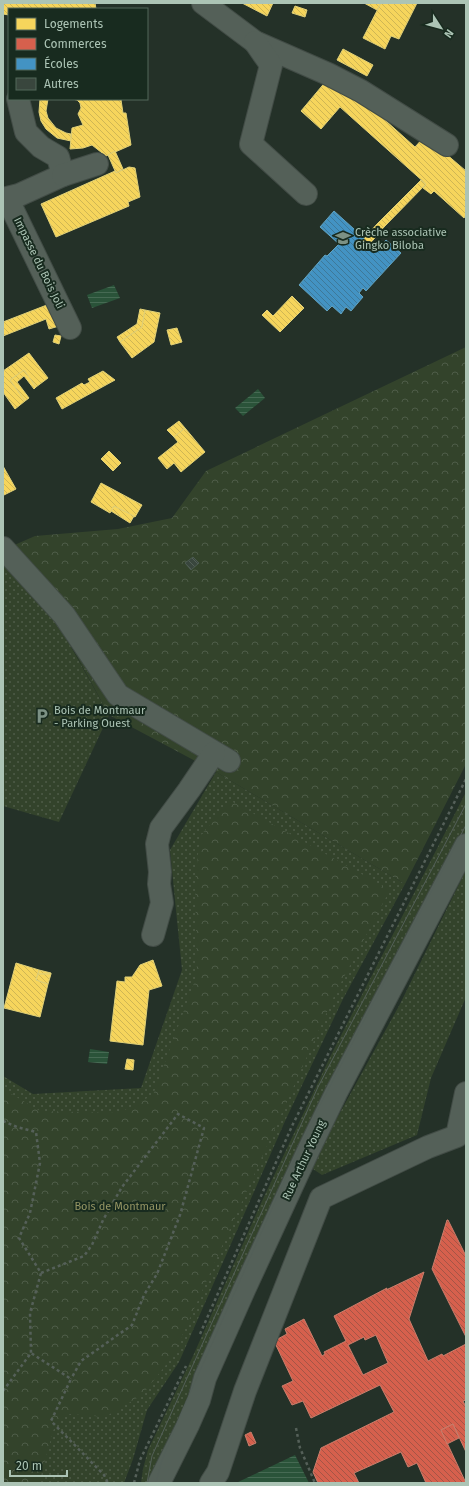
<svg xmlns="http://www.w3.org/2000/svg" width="469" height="1486" viewBox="0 0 469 1486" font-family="'Fira Sans',sans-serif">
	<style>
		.green { fill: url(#green-dots) }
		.forest { fill: url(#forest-crowns) }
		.water { fill: url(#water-rules) }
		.homes { fill: url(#homes-back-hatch); stroke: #e0d077 }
		.shops { fill: url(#shops-back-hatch); stroke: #c97e6c; fill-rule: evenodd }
		.schools { fill: url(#schools-back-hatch); stroke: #62a2bf }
		.building { fill: url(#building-back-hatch); stroke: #4b5a50 }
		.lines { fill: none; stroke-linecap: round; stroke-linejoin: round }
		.minor-casing { stroke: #424c46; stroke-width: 24 }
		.path { stroke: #556059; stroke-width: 2.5; stroke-dasharray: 3 3; stroke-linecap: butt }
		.minor { stroke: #546058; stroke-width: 22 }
		.tram { stroke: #535f58; stroke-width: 1 }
		.labels { text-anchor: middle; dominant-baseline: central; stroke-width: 4; stroke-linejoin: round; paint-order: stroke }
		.poi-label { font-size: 11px; fill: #acc4b5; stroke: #182b1f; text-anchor: start }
		.street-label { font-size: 11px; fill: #acc4b5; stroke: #182b1f }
		.park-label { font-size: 11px; fill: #949463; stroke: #182b1f }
	</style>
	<defs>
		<pattern id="green-dots" width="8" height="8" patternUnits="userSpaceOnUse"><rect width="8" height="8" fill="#33432b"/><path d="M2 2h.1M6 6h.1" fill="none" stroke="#4e5c48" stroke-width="1.8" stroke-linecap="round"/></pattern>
		<pattern id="forest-crowns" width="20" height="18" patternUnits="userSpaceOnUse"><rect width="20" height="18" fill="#33432b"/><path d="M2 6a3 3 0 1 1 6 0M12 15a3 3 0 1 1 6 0" fill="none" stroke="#4e5c48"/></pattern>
		<pattern id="water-rules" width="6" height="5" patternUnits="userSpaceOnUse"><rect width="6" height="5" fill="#2a5339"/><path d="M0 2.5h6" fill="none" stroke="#466a53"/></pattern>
		<pattern id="homes-back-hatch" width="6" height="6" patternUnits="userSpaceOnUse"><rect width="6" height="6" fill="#f6d55c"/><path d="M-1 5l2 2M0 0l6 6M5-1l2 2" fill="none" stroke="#cfb654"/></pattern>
		<pattern id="shops-back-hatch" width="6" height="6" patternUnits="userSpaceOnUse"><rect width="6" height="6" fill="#d6604d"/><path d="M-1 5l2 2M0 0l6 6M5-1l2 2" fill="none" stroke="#a55546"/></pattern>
		<pattern id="schools-back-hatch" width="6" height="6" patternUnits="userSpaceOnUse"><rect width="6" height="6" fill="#4393c3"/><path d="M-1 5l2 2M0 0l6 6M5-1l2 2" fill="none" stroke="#3e7999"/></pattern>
		<pattern id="building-back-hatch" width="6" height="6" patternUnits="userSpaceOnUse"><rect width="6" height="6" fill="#39463d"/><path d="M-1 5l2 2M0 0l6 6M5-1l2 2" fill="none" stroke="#535f57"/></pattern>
	</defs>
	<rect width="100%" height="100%" fill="#243128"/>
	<g class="green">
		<path d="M3,564l48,47 58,104 -50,107 -56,-16z"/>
		<path d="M216,772l189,112 -62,115 -57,120 -107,243 -32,48 -14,49 -9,24h-121v-407l30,18 108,-6 41,-118 -12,-120z"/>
		<path d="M466,792v42l-120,229 -194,420h-11l2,-14 5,-19 45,-94 69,-155 69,-146z"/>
		<path d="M466,870v127l-35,81 -14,57 -95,40 -12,-8 90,-163z"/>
	</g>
	<g class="forest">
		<path d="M466,347v417l-61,120 -189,-112 -107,-57 -52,-95 -54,-70 32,-14 83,-7 54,-11 34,-47z"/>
		<path d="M231,801l159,89 -55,104 -162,362 -31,39 -37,22 -35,-3 -11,5 -6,12 -14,52h-36v-394l37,22 79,2 34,-18 44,-120 -2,-93 5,-46z"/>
	</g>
	<g class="water">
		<path d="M114,285l6,13 -28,10 -5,-13z"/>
		<path d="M258,389l7,9 -22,18 -8,-8z"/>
		<path d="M90,1049l19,3 -2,12 -19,-2z"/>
		<path d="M295,1455l14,28h-73z"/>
	</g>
	<g class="homes">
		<path d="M3,3h92l1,6h-87v6l-6,-1z"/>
		<path d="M242,3h31l-6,13z"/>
		<path d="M364,3h17l-4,7z"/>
		<path d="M381,3h36l-18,36 -8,-3 -6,13 -22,-11z"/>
		<path d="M295,6l12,4 -2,7 -13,-4z"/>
		<path d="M343,49l30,16 -6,11 -30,-16z"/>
		<path d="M327,80l19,5 69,62 10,-11 41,35v44l-2,3 -30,-27 -3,3 -8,-6 3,-4 -86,-77 -19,22 -20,-18z"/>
		<path d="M40,99h8l-2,12 2,7 8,10 10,5 5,1v7l-14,-3 -11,-9 -5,-8 -2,-9z"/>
		<path d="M72,99h52l-3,1 2,13h3l5,32 -25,11 -14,-11 -9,3 -13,1 2,-21 11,-3 -5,-11 3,-6 -1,-5 -3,-3z"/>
		<path d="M115,151l8,18 -7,4 -8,-18z"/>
		<path d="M129,167l6,1 5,29 -12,5 1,4 -73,31 -15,-33 74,-33 1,2z"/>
		<path d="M421,180l5,4 -42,43 -16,19 -6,-5 15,-17z"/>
		<path d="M292,296l12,12 -24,24 -18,-17 5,-5 6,6z"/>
		<path d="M52,303l7,23 -10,3 -3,-10 -43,17v-14z"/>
		<path d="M140,309l5,1 -3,17 -22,15 -3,-5 20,-13z"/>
		<path d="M145,310l15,3 -6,29 -22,16 -12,-16 22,-15z"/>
		<path d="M177,328l5,14 -11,3 -4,-15z"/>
		<path d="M55,335l6,1 -2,8 -6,-2z"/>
		<path d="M29,353l19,25 -12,9 -12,-17 -14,10 15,21 -10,8 -12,-17v-21z"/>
		<path d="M24,370l12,17 -2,2 -10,-13 -7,6 12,16 -4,3 -15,-21z"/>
		<path d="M103,371l12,9 -53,29 -6,-11 26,-15 2,2 6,-3 -2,-3z"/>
		<path d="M179,421l6,7 -11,9 -7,-7z"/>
		<path d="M185,428l20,24 -24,20 -7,-9 -7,6 -9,-11 20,-16 -4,-5z"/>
		<path d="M109,451l12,12 -8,8 -12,-12z"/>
		<path d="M3,466l13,23 -12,6 -1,-1z"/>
		<path d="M101,483l41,22 -7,12 -21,-11 -4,7 -19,-11z"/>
		<path d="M114,506l20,10 -4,7 -19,-12z"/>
		<path d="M153,960l9,26 -13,4 -6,55 -33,-4 7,-60 8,1v-5h7l8,-12z"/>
		<path d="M16,963l23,7 -3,10 12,4 -8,33 -36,-9z"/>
		<path d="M39,970l12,3v1h-13z"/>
		<path d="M38,974h13l-3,10 -12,-4z"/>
		<path d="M127,1059l7,1 -1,10 -8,-1z"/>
	</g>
	<g class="shops">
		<path d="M447,1220h1l18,36v81l-34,-68z"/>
		<path d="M424,1272l-15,47 19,42 14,-7 1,2 23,-12v56l-3,1 3,6v45l-13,-28 -12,6 25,53h-40l-9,-20 -9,4 -7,-15 -47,21 5,10h-41l-5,-11 8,-24 73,-36 -14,-27 -69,33 -8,-17 -11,4 -10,-19 11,-5 -19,-40 13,-7 -2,-5 19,-10 18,37 3,-2 -1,-2 22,-11 -12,-25 53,-28 -1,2zM376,1335l12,28 -25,12 -15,-30 16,-8 1,3z"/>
		<path d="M453,1424l6,14 -12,6 -6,-14z"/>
		<path d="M251,1432l5,11 -7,3 -4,-11z"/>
	</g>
	<path class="schools" d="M334,211l30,27 -2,3 13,11 11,-12 15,13 -35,38 -3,-3 -4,5 4,4 -12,14 -5,-4 -5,7 -9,-8 -5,5 -28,-26 26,-30 2,1 12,-12 -19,-17z"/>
	<path class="building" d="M193,557l6,6 -8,7 -6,-7z"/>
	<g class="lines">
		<defs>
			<g id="minor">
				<path d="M203,3l52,39 73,32 33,17 86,54"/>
				<path d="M255,42l16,23 -20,79 55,50"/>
				<path d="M18,99l8,33 15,15 17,10 5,18 -44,20 -12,3 63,130"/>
				<path d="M63,175l34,-11"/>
				<path d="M3,548l61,67 54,80 111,66"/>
				<path d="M153,935l9,-32 -3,-19 1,-12 -3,-28 4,-16 28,-38 25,-37"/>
				<path d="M159,1483l29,-58 11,-25 6,-22 39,-88 65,-141 27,-56 130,-248"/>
				<path d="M211,1483l7,-11 27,-81 76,-193 107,-51 29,-11 9,-43"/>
			</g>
		</defs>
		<use href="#minor" class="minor-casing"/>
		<g class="path">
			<path d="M3,1121l14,6 19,5 4,31 -10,50 -11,25 22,35 -11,40 1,40"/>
			<path d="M41,1273l43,-17 8,-11 11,-25 19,-33 56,-73 26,14 -24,87 -23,59 -13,21 -12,30 -51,36 -10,18"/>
			<path d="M200,1334l92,-208 174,-347"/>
			<path d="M3,1391l28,-38 40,26 -20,42 53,54 4,8"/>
			<path d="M296,1428l4,20 15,35"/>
			<path d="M134,1483l6,-23 46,-94"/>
		</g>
		<use href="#minor" class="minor"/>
		<g class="tram">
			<path d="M147,1483l5,-27 166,-369 148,-283"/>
			<path d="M156,1483l5,-20 22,-54 103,-232 33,-70 147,-282"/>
		</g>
	</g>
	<defs>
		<symbol id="school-bare" viewBox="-9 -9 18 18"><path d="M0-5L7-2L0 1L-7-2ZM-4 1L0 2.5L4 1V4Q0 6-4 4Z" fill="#7c9184" stroke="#182b1f" stroke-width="2.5" paint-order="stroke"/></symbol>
		<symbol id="parking-bare" viewBox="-9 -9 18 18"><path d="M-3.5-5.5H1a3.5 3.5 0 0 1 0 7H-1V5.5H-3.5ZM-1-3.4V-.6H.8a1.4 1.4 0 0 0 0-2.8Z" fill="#7c9184" stroke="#182b1f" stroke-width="2.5" paint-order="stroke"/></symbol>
	</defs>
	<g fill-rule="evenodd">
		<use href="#school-bare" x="332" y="227" width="22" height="22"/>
		<use href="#parking-bare" x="31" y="705" width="22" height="22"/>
	</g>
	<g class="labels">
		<g class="poi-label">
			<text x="355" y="232">Crèche associative<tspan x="355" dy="13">Gingko Biloba</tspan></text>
			<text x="54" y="710">Bois de Montmaur<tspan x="54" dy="13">- Parking Ouest</tspan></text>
		</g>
		<g class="street-label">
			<text transform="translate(39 263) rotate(64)">Impasse du Bois Joli</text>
			<text transform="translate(304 1160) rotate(-65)">Rue Arthur Young</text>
		</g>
		<g class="park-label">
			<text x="120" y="1206">Bois de Montmaur</text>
		</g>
	</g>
	<rect width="469" height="1486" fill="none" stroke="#acc4b5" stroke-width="8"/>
	<rect x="8" y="8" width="140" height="92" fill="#182b1f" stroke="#53685b"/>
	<rect x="16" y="18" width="20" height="12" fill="#f6d55c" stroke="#53685b"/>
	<text x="44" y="28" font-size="12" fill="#acc4b5">Logements</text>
	<rect x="16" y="38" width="20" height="12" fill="#d6604d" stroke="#53685b"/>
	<text x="44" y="48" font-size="12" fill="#acc4b5">Commerces</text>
	<rect x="16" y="58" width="20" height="12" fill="#4393c3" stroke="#53685b"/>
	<text x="44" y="68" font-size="12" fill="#acc4b5">Écoles</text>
	<rect x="16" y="78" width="20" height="12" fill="#39463d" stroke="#53685b"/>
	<text x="44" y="88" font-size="12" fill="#acc4b5">Autres</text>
	<g transform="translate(441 28) rotate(126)" stroke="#182b1f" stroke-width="3" paint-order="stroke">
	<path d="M0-3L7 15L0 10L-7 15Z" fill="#acc4b5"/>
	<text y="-6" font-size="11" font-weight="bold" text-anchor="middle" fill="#acc4b5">N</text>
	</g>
	<path d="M10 1470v6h57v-6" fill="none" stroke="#acc4b5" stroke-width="2"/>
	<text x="16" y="1470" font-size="12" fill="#acc4b5" stroke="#182b1f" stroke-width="3" paint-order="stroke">20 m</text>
</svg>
